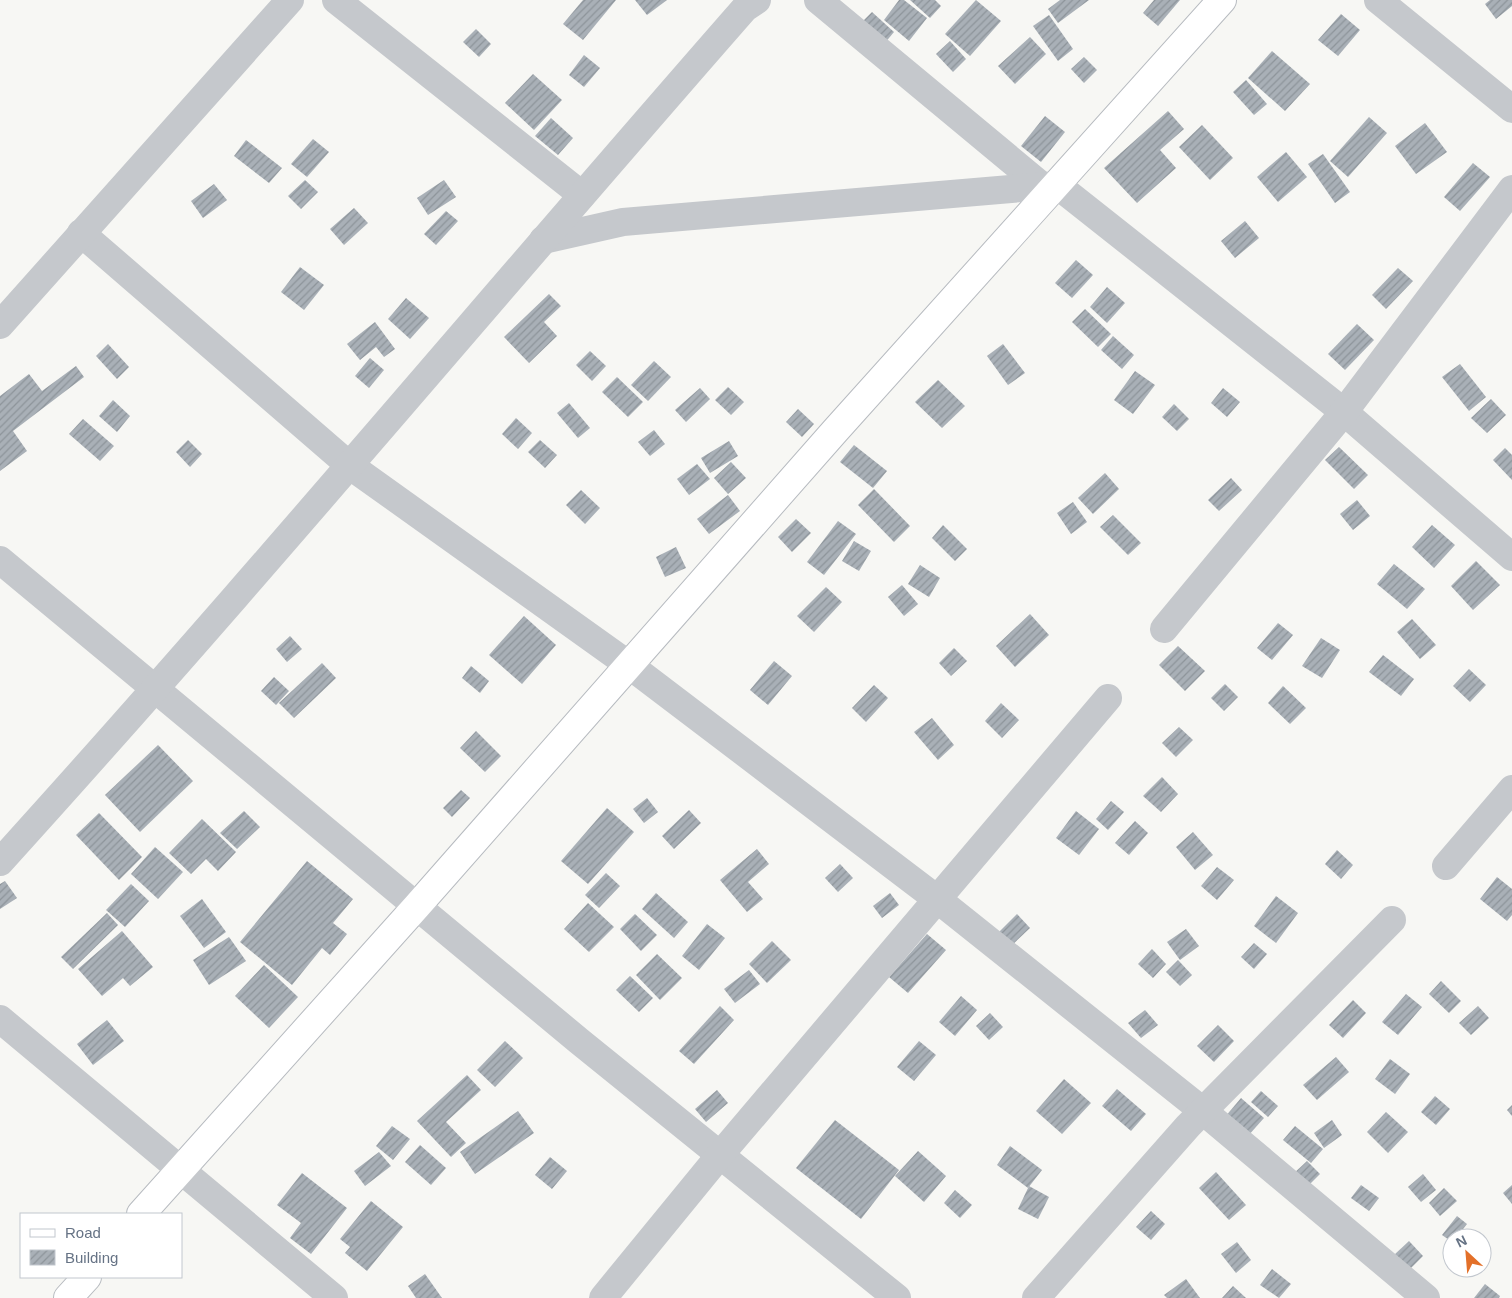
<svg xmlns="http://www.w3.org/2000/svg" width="1512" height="1298" viewBox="0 0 1512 1298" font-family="Arial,sans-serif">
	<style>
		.building { fill: url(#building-hatch) }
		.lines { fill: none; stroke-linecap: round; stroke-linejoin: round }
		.secondary-casing { stroke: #b7bbc0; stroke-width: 30 }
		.street { stroke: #c5c8cc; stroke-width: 28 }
		.secondary { stroke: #fff; stroke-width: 28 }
	</style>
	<defs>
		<pattern id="building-hatch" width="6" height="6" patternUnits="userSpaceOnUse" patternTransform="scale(1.25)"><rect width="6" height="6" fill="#a9b0b7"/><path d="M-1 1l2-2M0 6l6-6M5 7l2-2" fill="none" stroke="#8d949a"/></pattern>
	</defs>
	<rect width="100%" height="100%" fill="#f7f7f4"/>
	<g class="building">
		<path d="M583,0h33l-33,40 -20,-16z"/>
		<path d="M635,0h32l-20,15z"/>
		<path d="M899,0h5l23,18 -18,23 -25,-21z"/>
		<path d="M910,0h25l6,6 -11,12z"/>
		<path d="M976,0l25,21 -31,35 -25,-22z"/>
		<path d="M1060,0h29l-31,23 -10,-14z"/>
		<path d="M1154,0h26l-22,26 -15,-13z"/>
		<path d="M1490,0h22v6l-16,13 -11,-15z"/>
		<path d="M872,12l22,20 -10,12 -23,-21z"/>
		<path d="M1341,14l19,16 -22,26 -20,-16z"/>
		<path d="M1049,15l24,34 -15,12 -25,-35z"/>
		<path d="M476,29l15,15 -12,13 -16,-15z"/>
		<path d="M1030,37l16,17 -31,30 -17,-18z"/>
		<path d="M950,41l16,18 -13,13 -17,-18z"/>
		<path d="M1272,51l38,33 -25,27 -37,-33z"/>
		<path d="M584,55l16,13 -16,19 -15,-12z"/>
		<path d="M1084,57l13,13 -13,13 -13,-14z"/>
		<path d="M533,74l29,26 -28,30 -29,-27z"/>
		<path d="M1246,80l21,24 -13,11 -21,-23z"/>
		<path d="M1168,111l16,18 -24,21 16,18 -39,35 -33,-35z"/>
		<path d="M1045,116l20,16 -24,30 -20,-16z"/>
		<path d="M1369,117l18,16 -39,44 -18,-16z"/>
		<path d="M551,118l22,20 -15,17 -23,-19z"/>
		<path d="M1425,123l22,29 -31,22 -21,-28z"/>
		<path d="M1202,125l31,33 -23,22 -31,-33z"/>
		<path d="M313,139l16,13 -22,25 -16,-13z"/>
		<path d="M246,140l36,28 -13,15 -35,-27z"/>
		<path d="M1286,152l21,25 -29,25 -21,-25z"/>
		<path d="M1323,154l27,38 -15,11 -27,-39z"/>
		<path d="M1473,163l17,14 -30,34 -16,-14z"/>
		<path d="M305,180l13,12 -17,17 -13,-13z"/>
		<path d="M444,180l12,17 -28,18 -11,-17z"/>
		<path d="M214,184l13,16 -24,18 -12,-17z"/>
		<path d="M354,208l14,15 -24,22 -14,-16z"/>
		<path d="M446,211l12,10 -22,24 -12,-11z"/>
		<path d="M1245,221l14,17 -24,20 -14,-17z"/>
		<path d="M1076,260l17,15 -21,23 -17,-15z"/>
		<path d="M300,267l24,18 -20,25 -23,-18z"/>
		<path d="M1398,268l15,13 -27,28 -14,-14z"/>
		<path d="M1107,287l18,16 -18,20 -17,-16z"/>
		<path d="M549,294l12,12 -17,16 13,14 -28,27 -25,-26z"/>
		<path d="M406,298l23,20 -19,21 -22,-20z"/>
		<path d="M1085,309l26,25 -13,13 -26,-25z"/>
		<path d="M375,322l20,27 -11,8 -8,-10 -16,13 -13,-16z"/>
		<path d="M1357,324l17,16 -29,30 -17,-16z"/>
		<path d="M1113,336l21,19 -12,14 -21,-19z"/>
		<path d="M108,344l21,23 -12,12 -21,-23z"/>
		<path d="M1003,344l22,29 -17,12 -21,-29z"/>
		<path d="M590,351l16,15 -14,15 -16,-16z"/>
		<path d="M370,358l14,12 -15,18 -14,-12z"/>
		<path d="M654,361l17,16 -23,24 -17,-16z"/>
		<path d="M1460,364l26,33 -17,14 -27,-34z"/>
		<path d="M76,366l8,11 -71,54 14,20 -27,20v-75l29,-22 13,17z"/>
		<path d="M1135,371l20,14 -22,29 -19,-14z"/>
		<path d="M617,377l26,25 -15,15 -26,-25z"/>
		<path d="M938,380l27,26 -23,22 -27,-26z"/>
		<path d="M728,387l16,15 -13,13 -16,-15z"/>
		<path d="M700,388l10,11 -24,23 -11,-12z"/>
		<path d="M1223,388l17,14 -13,15 -16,-14z"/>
		<path d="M1491,399l15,16 -19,18 -16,-15z"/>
		<path d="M113,400l17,16 -13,16 -18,-16z"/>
		<path d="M569,403l21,25 -12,10 -21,-25z"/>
		<path d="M1174,404l15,15 -12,12 -15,-14z"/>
		<path d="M798,409l16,15 -12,13 -16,-15z"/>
		<path d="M516,418l16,15 -14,16 -16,-15z"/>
		<path d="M83,419l31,27 -14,15 -31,-27z"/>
		<path d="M654,430l11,14 -15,12 -12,-14z"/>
		<path d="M188,440l14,14 -12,13 -14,-15z"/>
		<path d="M540,440l17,15 -12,13 -17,-16z"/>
		<path d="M729,441l9,15 -28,17 -9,-15z"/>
		<path d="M854,445l33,26 -14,17 -33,-26z"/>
		<path d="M1339,447l29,28 -14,14 -29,-29z"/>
		<path d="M1505,448l7,7v25l-19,-20z"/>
		<path d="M731,462l15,16 -18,16 -14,-16z"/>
		<path d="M697,464l13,15 -21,16 -12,-16z"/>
		<path d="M1105,473l14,16 -26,25 -15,-16z"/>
		<path d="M1231,478l11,12 -23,21 -11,-11z"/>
		<path d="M874,489l36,37 -16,16 -36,-37z"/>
		<path d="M581,490l19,18 -15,16 -19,-19z"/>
		<path d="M728,495l12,16 -31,23 -12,-15z"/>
		<path d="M1357,500l13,16 -17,14 -13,-16z"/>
		<path d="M1073,502l14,20 -16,12 -14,-21z"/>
		<path d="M1113,515l28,28 -13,12 -28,-28z"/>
		<path d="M796,519l15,14 -19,19 -14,-15z"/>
		<path d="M838,521l18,13 -32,41 -17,-13z"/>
		<path d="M943,525l24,24 -12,12 -23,-23z"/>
		<path d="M1432,525l23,20 -21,23 -22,-21z"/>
		<path d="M854,541l17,10 -12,20 -17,-10z"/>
		<path d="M676,547l10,21 -21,9 -9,-20z"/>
		<path d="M1476,561l24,24 -27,25 -22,-24z"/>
		<path d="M1394,564l31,25 -18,20 -30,-25z"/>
		<path d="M920,565l20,13 -11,19 -21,-13z"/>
		<path d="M902,585l16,19 -14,12 -16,-19z"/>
		<path d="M826,587l16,15 -28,30 -17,-16z"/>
		<path d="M1030,614l19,21 -34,32 -19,-21z"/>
		<path d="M524,616l32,29 -34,39 -33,-29z"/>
		<path d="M1412,619l24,26 -16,14 -23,-27z"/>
		<path d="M1278,623l15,12 -21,25 -15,-12z"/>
		<path d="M290,636l12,13 -15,13 -11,-13z"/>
		<path d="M1321,638l19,12 -18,28 -20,-12z"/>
		<path d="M1178,646l27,25 -20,20 -26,-26z"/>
		<path d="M954,648l13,13 -16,15 -12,-13z"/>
		<path d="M1383,655l31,24 -13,17 -32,-24z"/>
		<path d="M774,661l18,15 -24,29 -18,-15z"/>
		<path d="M322,663l14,15 -42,40 -15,-15z"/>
		<path d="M471,666l18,15 -9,12 -18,-15z"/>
		<path d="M1469,669l17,16 -16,17 -17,-16z"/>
		<path d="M274,677l15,14 -13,14 -15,-14z"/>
		<path d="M1225,684l13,13 -14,14 -13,-13z"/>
		<path d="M874,685l14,13 -22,24 -14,-14z"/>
		<path d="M1283,686l23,22 -16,16 -22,-21z"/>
		<path d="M1001,703l18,17 -17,18 -17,-17z"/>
		<path d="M932,718l22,27 -16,15 -24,-28z"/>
		<path d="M1179,727l14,13 -17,17 -14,-14z"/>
		<path d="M476,731l25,25 -16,16 -25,-24z"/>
		<path d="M158,745l35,36 -53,51 -35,-37z"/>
		<path d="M1162,777l16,17 -17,18 -18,-16z"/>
		<path d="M461,790l9,8 -18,19 -9,-9z"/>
		<path d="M647,798l11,14 -14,11 -11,-14z"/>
		<path d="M1111,801l13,11 -16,18 -12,-11z"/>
		<path d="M607,808l27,24 -46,52 -27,-23z"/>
		<path d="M689,810l12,13 -27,26 -12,-13z"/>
		<path d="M244,811l16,16 -23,22 -17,-16z"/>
		<path d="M1076,811l23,18 -20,26 -23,-17z"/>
		<path d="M99,813l43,44 -23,23 -43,-45z"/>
		<path d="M202,819l34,33 -18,19 -12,-12 -15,15 -22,-21z"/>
		<path d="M1135,821l13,12 -19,22 -14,-12z"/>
		<path d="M1193,832l20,23 -18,15 -19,-23z"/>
		<path d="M155,847l28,25 -25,27 -27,-25z"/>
		<path d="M757,849l12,15 -21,18 15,17 -16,13 -27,-32z"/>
		<path d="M1337,850l16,15 -12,14 -16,-15z"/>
		<path d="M307,861l46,38 -20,24 14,11 -17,21 -8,-7 -30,37 -52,-43z"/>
		<path d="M840,864l13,14 -15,14 -13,-14z"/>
		<path d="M1217,867l17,13 -17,20 -16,-14z"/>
		<path d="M606,873l14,13 -21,22 -14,-13z"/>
		<path d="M1497,877l15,12v26l-5,6 -27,-22z"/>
		<path d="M5,881l12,17 -17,11v-25z"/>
		<path d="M131,884l18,17 -24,26 -19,-17z"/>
		<path d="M656,893l32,29 -14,16 -32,-29z"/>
		<path d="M890,893l9,12 -17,13 -9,-12z"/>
		<path d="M1276,896l22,17 -22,30 -22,-17z"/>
		<path d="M202,899l24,33 -22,16 -24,-32z"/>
		<path d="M588,903l26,24 -25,25 -25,-23z"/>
		<path d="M107,913l11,12 -45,44 -12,-12z"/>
		<path d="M635,914l22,21 -16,16 -21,-22z"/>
		<path d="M1017,914l13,14 -20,19 -13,-13z"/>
		<path d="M707,924l18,14 -26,32 -17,-14z"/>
		<path d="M1186,929l13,17 -19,14 -13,-18z"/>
		<path d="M122,931l31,36 -23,19 -7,-8 -21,18 -24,-27z"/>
		<path d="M927,934l19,16 -38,43 -19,-16z"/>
		<path d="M229,937l17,24 -37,24 -16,-25z"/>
		<path d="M772,941l19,19 -24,23 -18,-19z"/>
		<path d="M1254,943l13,11 -13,15 -13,-12z"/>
		<path d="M1152,949l14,15 -13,14 -15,-14z"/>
		<path d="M657,954l25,24 -22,22 -24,-25z"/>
		<path d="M1178,960l14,15 -12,11 -14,-14z"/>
		<path d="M264,965l34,32 -29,31 -34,-32z"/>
		<path d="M749,970l11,14 -25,19 -11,-14z"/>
		<path d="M630,976l23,22 -14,14 -23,-22z"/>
		<path d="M1441,981l20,20 -12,12 -20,-19z"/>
		<path d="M1406,994l16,13 -24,28 -16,-13z"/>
		<path d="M961,996l16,14 -22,26 -16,-14z"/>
		<path d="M1353,1000l13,13 -23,25 -14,-13z"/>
		<path d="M720,1006l14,14 -40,44 -15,-13z"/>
		<path d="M1478,1006l11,12 -18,17 -12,-12z"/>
		<path d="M1145,1010l13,15 -17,13 -13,-15z"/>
		<path d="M990,1013l13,14 -14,13 -13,-14z"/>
		<path d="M107,1020l17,21 -31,24 -16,-21z"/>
		<path d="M1218,1025l16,16 -20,21 -17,-16z"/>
		<path d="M505,1041l18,17 -28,29 -18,-17z"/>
		<path d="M919,1041l17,14 -22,26 -17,-14z"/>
		<path d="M1336,1057l13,15 -32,28 -14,-15z"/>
		<path d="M1390,1059l20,15 -15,20 -20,-15z"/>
		<path d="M467,1075l14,15 -35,32 20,21 -15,14 -34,-36z"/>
		<path d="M1064,1079l27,24 -29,31 -26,-23z"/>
		<path d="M1117,1089l29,25 -15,17 -29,-25z"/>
		<path d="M717,1090l11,13 -22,19 -11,-13z"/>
		<path d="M1261,1091l17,15 -10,11 -17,-15z"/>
		<path d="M1435,1096l15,13 -14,16 -15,-13z"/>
		<path d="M1241,1098l23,20 -17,19 -22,-20z"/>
		<path d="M1512,1105v11l-5,-6z"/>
		<path d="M518,1111l16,22 -59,41 -15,-22z"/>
		<path d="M1386,1112l22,20 -20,21 -21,-21z"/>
		<path d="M835,1120l64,50 -38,49 -65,-51z"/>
		<path d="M1332,1120l10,15 -18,13 -10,-15z"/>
		<path d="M392,1126l18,13 -17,21 -17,-14z"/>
		<path d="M1295,1126l28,23 -12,14 -28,-23z"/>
		<path d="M420,1145l26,23 -15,17 -26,-23z"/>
		<path d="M1010,1146l32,24 -14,18 -31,-23z"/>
		<path d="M918,1151l28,25 -22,26 -29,-26z"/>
		<path d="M379,1152l12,14 -26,20 -11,-15z"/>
		<path d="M550,1157l17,14 -15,18 -17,-14z"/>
		<path d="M1307,1161l13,13 -15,15 -14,-13z"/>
		<path d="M1216,1172l30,33 -17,15 -30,-32z"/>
		<path d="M302,1173l45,35 -36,46 -21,-16 11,-15 -24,-18z"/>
		<path d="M1423,1174l13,16 -15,12 -13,-15z"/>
		<path d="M1361,1185l18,13 -10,13 -18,-13z"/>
		<path d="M1512,1185v19l-9,-11z"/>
		<path d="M1029,1186l20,11 -11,22 -20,-10z"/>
		<path d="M1444,1188l13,13 -17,15 -11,-13z"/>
		<path d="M955,1190l17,15 -12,13 -16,-15z"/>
		<path d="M371,1201l32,26 -36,44 -22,-18 5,-6 -10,-8z"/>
		<path d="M1151,1211l14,13 -14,16 -15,-13z"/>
		<path d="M1457,1216l10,8 -11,14h-4v4l-10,-7z"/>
		<path d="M1409,1241l14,15 -15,15 -15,-15z"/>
		<path d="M1237,1242l14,18 -15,13 -15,-19z"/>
		<path d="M1272,1269l19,15 -12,14 -19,-13z"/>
		<path d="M425,1274l17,24h-26l-8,-12z"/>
		<path d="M1186,1279l14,19h-33l-3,-3z"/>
		<path d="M1485,1284l15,12 -1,2h-25z"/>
		<path d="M1233,1286l13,12h-24z"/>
	</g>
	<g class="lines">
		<defs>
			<g id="secondary">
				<path d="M141,1214l276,-308 418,-475 387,-431"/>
				<path d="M68,1298l19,-21"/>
			</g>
		</defs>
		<use href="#secondary" class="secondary-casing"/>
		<g class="street">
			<path d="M336,0l246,195"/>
			<path d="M818,0l224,186"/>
			<path d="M1378,0l134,109"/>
			<path d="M81,233l268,232 280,200 308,234 266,212 223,187"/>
			<path d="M543,240l80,-18 434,-37 287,227 168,145"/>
			<path d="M0,325l290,-325"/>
			<path d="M0,560l579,481 318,257"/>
			<path d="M1164,629l180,-217 168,-223"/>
			<path d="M0,862c254,-280 496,-570 745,-854l12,-8"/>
			<path d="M1446,866l66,-77"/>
			<path d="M0,1019l334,279"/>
			<path d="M603,1298l117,-143 388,-457"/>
			<path d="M1036,1298l152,-172 204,-206"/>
		</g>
		<use href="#secondary" class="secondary"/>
	</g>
	<rect x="20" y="1213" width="162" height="65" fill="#ffffff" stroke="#c2c7ce"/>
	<rect x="30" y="1229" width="25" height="8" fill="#ffffff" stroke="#c2c7ce"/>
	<text x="65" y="1238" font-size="15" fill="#667385">Road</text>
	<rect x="30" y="1250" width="25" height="15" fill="url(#building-hatch)" stroke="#c2c7ce"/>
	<text x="65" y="1263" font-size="15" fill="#667385">Building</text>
	<g transform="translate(1467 1253) rotate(334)"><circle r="24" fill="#ffffff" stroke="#c2c7ce"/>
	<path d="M0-4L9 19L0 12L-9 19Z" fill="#e37029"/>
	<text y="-8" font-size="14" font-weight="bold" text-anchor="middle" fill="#667385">N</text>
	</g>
</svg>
